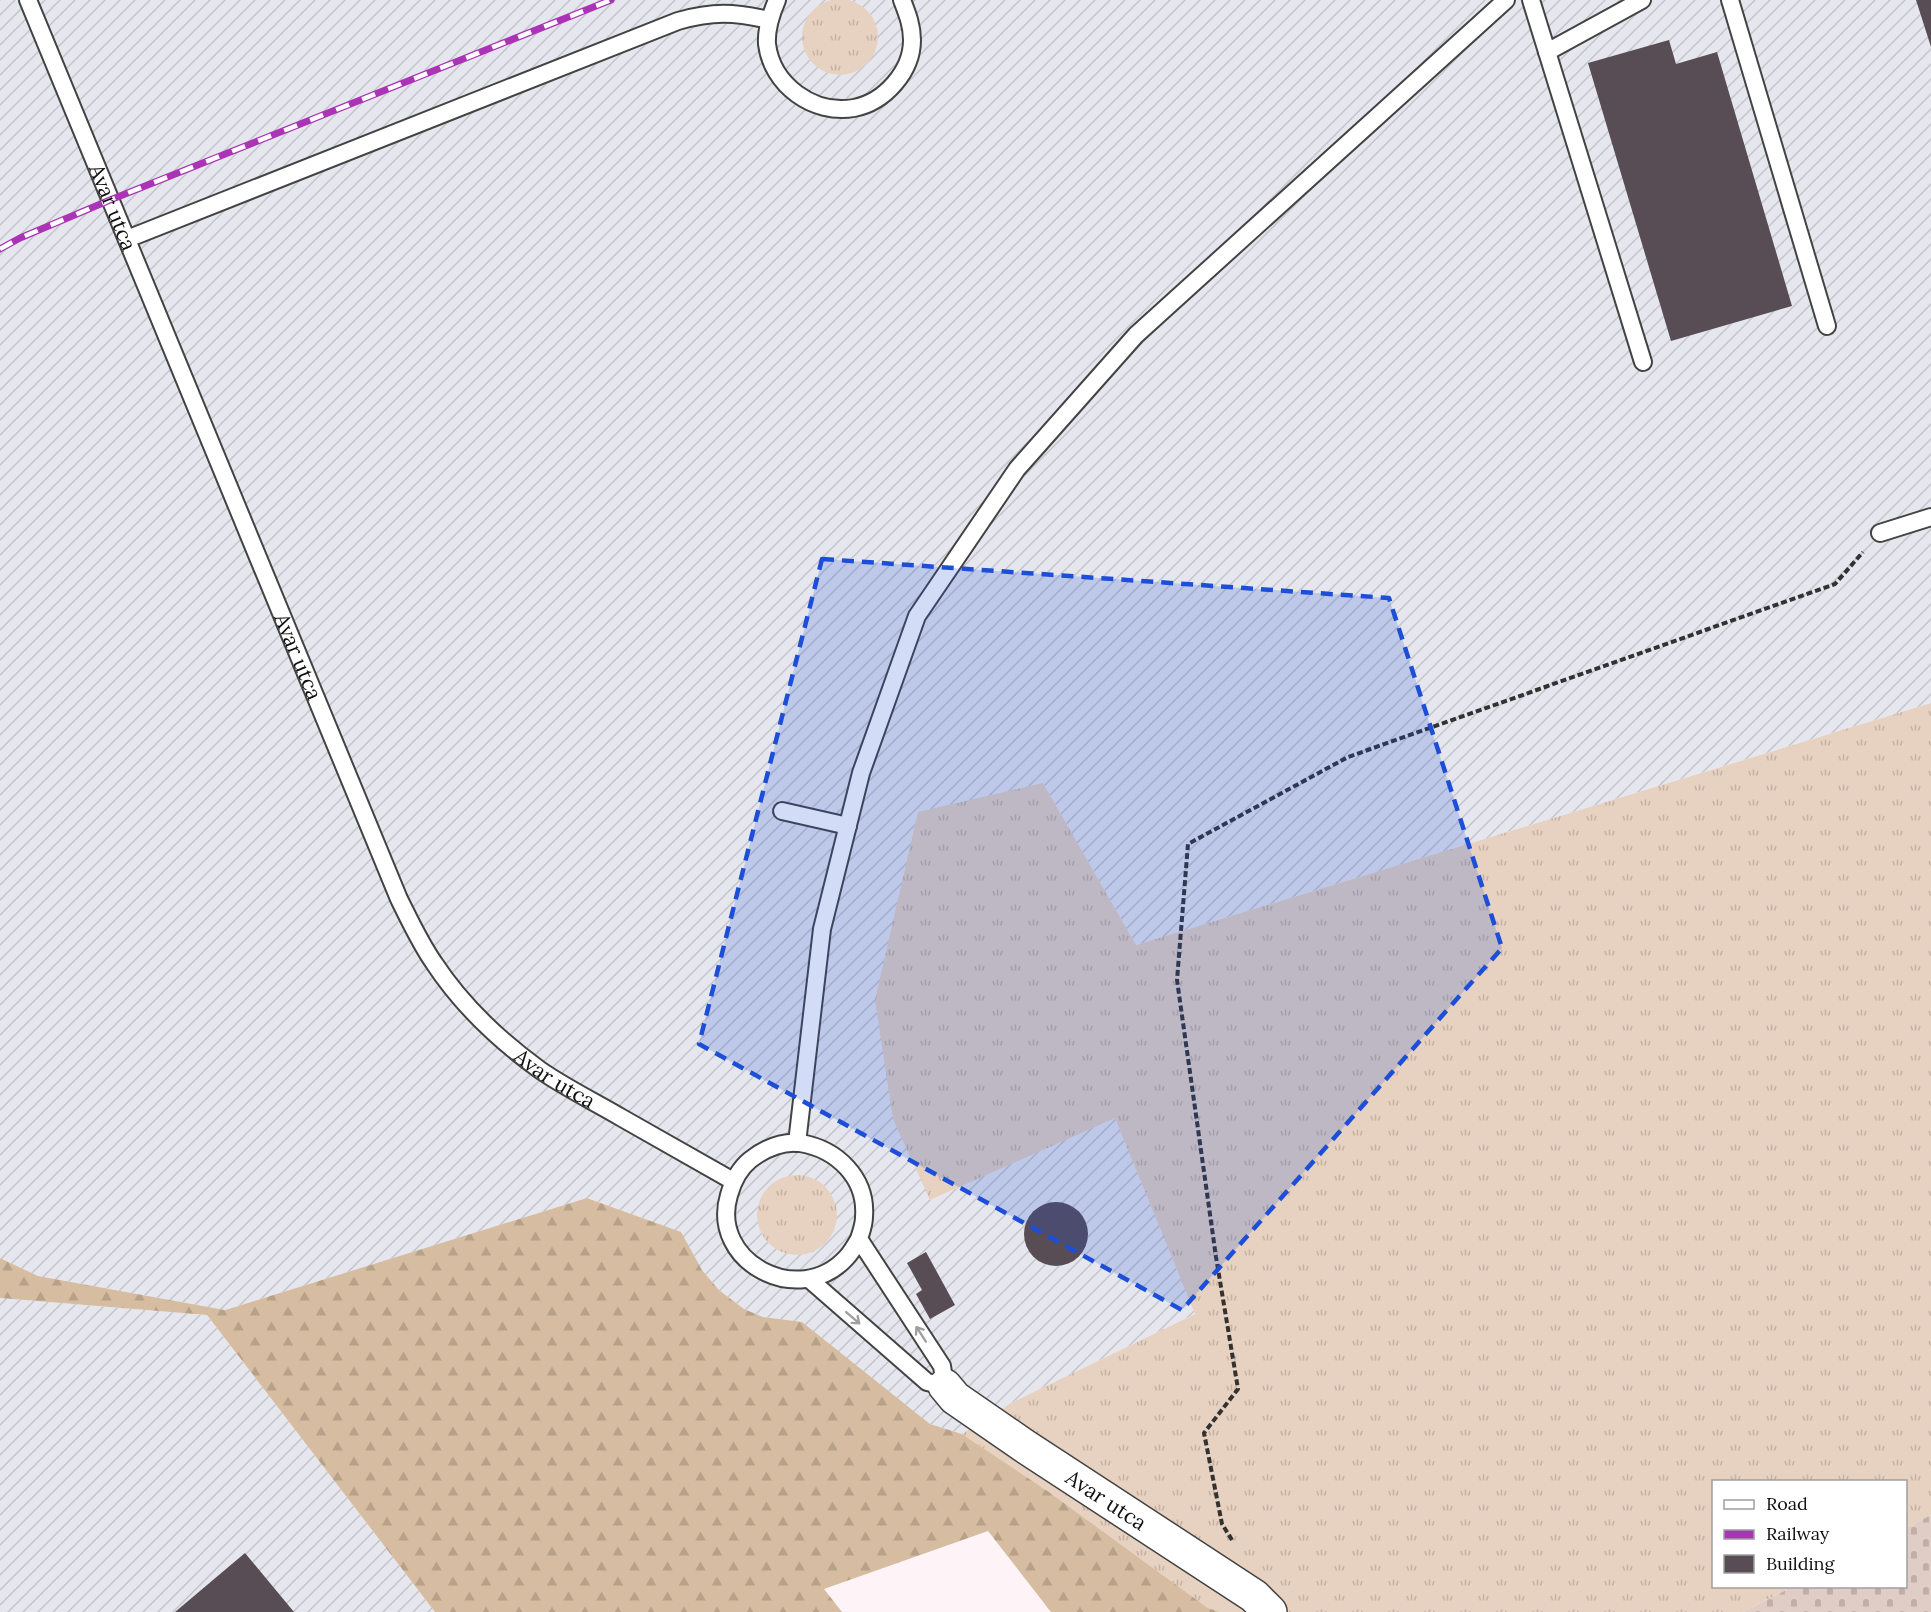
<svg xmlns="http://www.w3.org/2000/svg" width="1931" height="1612" viewBox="0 0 1931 1612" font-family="Lora,serif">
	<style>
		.industrial { fill: url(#industrial-furrows) }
		.grass { fill: url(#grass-tufts) }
		.forest { fill: url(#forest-firs) }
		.cemetery { fill: url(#cemetery-stones) }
		.building { fill: #584d54 }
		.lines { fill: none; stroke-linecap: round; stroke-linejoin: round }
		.service-casing { stroke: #434343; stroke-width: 20 }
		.minor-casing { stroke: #434343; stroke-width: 36 }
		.path { stroke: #323232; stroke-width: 4; stroke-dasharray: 6 3; stroke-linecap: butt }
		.service { stroke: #fff; stroke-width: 16 }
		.minor { stroke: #fff; stroke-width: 33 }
		.rail-casing { stroke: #aa33b6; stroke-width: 7 }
		.rail { stroke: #fff; stroke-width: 4.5; stroke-dasharray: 14; stroke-linecap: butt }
		.oneway { stroke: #9f9f9f }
		.marked { fill: #1d4ed8; fill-opacity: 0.2; stroke: #1d4ed8; stroke-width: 4.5; stroke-dasharray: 12 8; stroke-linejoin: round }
		.labels { text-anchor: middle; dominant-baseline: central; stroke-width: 6; stroke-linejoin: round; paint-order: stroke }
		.street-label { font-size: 21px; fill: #101010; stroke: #fff }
	</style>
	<defs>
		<pattern id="industrial-furrows" width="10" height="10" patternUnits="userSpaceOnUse" patternTransform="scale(1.5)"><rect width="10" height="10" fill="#e6e7ee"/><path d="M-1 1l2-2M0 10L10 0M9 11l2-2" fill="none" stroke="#c4c5cb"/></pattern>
		<pattern id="grass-tufts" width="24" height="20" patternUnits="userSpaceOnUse" patternTransform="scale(1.5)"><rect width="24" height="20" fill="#e7d1c0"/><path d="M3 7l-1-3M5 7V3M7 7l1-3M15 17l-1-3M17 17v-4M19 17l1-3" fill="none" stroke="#c5b2a4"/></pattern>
		<pattern id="forest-firs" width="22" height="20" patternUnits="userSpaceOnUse" patternTransform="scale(1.5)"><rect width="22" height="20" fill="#d6bca0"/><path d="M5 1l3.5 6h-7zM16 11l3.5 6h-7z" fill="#b7a189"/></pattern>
		<pattern id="cemetery-stones" width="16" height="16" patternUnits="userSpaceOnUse" patternTransform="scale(1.5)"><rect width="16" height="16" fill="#e0cdc5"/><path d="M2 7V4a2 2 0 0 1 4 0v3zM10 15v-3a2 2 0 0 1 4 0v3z" fill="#bfafa8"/></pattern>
	</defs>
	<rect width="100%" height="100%" fill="#fef4f7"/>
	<g class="industrial">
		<path d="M0,0h1931v703l-795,242 -93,-162 -113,417 185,-83 80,197 -184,89 -49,31 -32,-10 -128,-101 -39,-6 -19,-8 -25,-19 -17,-20 -22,-38 -92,-34 -363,112 -187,-34 -38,-18z"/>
		<path d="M0,1298l207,17 228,297h-435z"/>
	</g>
	<g class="grass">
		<circle cx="840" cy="37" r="38"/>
		<path d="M1931,703v812l-25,13v-46h-192v104l78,1 -49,25h-523l-12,-4 -159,-116 -87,-58 49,-31 184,-89 -80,-196 -185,82 -37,-81 -18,-119 43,-188 125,-29 93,162z"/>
		<circle cx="797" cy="1215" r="40"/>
	</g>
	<path class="forest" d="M587,1198l94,34 21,38 17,20 25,19 19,8 39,5 128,102 32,10 87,58 159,116 12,4h-169l-63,-81 -164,58 18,23h-407l-228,-297 -207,-17v-40l38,18 187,34z"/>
	<path class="cemetery" d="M1931,1515v97h-188l49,-25 114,-1v-58z"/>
	<g class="building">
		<path d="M1916,0h15v47z"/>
		<path d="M1669,40l7,24 41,-12 75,254 -121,35 -83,-278z"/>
		<circle cx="1056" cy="1234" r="32"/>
		<path d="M926,1252l29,53 -25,14 -14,-25 6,-4 -15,-27z"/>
		<path d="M245,1553l49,59h-119z"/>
	</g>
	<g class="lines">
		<defs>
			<g id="service">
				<path id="s1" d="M28,0l371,899c11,22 21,44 35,64 27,41 66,78 106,107 26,18 55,32 82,48 37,21 74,42 111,63"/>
				<path d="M777,0c-6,14 -11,29 -10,44 5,41 46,71 87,64 31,-6 58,-37 58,-68 0,-15 -5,-27 -10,-40"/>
				<path d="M1531,0l112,362"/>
				<path d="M1730,0l97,326"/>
				<path d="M1547,52l95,-52"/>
				<path d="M127,239l551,-218c35,-10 56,-9 91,-1"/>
				<path d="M1880,533l51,-16"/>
				<path d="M782,811l66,15"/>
				<path d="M797,1143l25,-214 39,-156 56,-157 100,-147 119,-134 370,-335"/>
				<path d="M809,1279l118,103 18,4 -3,-20 -83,-127c2,-7 5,-14 5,-22 3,-39 -27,-68 -64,-74 -18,-2 -36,6 -50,17 -11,9 -17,21 -21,35 -20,67 70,114 117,63 5,-5 9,-12 13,-19"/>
			</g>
			<g id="minor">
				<path id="s2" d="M945,1386l10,12 68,47 231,151 16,16"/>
			</g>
		</defs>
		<use href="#service" class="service-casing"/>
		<use href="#minor" class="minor-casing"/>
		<path class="path" d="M1232,1540l-10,-16 -18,-91 34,-44 -22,-132 -39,-277 11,-136 160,-87 487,-173 28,-32"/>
		<use href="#service" class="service"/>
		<use href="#minor" class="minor"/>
		<defs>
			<path id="rail" d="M0,249l20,-11 90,-38 501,-200"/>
		</defs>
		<use href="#rail" class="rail-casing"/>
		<use href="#rail" class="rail"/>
	</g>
	<defs><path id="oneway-shaft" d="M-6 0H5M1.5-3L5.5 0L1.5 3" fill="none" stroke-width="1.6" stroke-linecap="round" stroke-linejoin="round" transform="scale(1.5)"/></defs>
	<g class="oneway">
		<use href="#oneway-shaft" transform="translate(853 1318) rotate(41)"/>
		<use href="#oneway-shaft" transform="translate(921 1334) rotate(-123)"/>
	</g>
	<path class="marked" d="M822,559l567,39 113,350 -320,362 -483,-266z"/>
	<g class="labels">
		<g class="street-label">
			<text stroke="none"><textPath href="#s1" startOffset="224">Avar utca</textPath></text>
			<text stroke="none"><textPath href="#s1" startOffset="710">Avar utca</textPath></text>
			<text stroke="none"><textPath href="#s1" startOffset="1214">Avar utca</textPath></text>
			<text stroke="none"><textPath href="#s2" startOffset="198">Avar utca</textPath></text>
		</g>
	</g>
	<rect x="1712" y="1480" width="195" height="108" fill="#ffffff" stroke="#9f9f9f" stroke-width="1.5"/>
	<rect x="1724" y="1500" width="30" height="9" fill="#ffffff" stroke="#9f9f9f" stroke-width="1.5"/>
	<text x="1766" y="1510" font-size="18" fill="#101010">Road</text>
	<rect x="1724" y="1530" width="30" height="9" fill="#aa33b6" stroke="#9f9f9f" stroke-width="1.5"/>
	<text x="1766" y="1540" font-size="18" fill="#101010">Railway</text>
	<rect x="1724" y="1555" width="30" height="18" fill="#584d54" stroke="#9f9f9f" stroke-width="1.5"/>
	<text x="1766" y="1570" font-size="18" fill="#101010">Building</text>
</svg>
